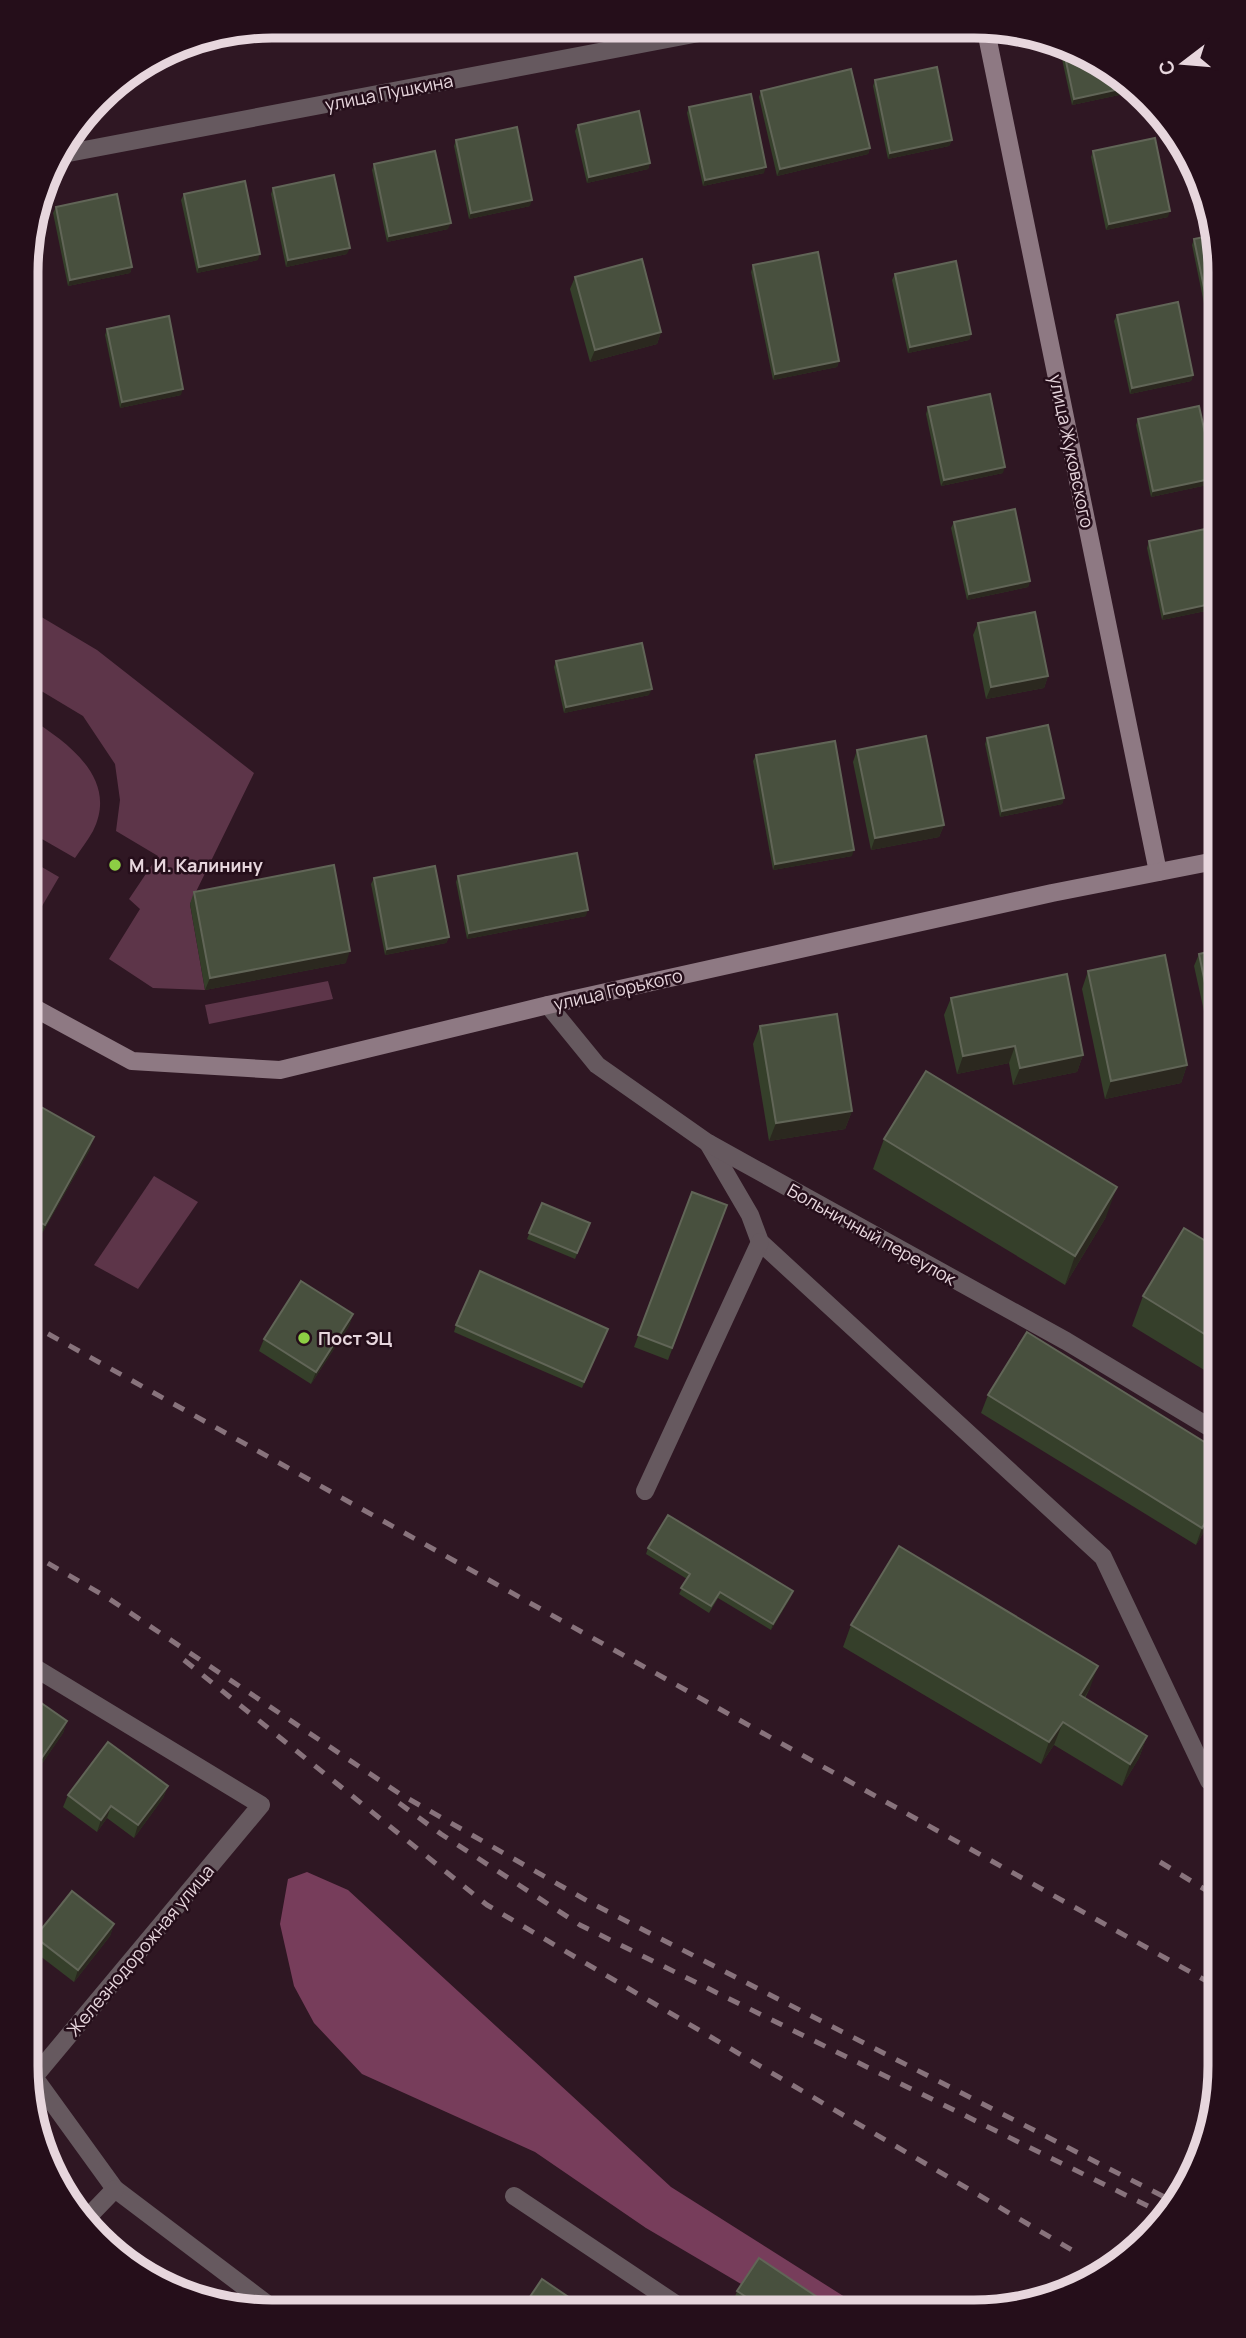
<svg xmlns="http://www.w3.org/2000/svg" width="1246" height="2338" viewBox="0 0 1246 2338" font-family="Manrope,sans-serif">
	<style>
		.green { fill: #5d3549 }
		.forest { fill: #773d5b }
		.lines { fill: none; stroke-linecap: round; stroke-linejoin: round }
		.lane { stroke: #66595f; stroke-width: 18 }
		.street { stroke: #66595f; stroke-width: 18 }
		.secondary { stroke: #8e7983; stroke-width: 18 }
		.rail { stroke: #88737c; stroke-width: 5; stroke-dasharray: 12 12; stroke-linecap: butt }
		.wall { fill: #353f2a }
		.shaded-wall { fill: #2b281f }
		.building { fill: #48503e; stroke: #616557; stroke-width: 2 }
		.poi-dot { fill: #8dce44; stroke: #250e1a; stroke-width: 2.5 }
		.labels { text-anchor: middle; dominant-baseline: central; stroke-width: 5; stroke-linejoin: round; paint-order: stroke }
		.street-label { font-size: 18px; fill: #e7d6dd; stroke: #250e1a }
		.poi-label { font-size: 18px; font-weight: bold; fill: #e7d6dd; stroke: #250e1a; text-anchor: start }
		.rim { fill: none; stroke: #e7d6dd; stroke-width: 9 }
	</style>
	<rect width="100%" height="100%" fill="#2f1723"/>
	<g class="green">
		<path d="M28,609l69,41 157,123 -64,131 15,86 -52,-2 -44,-29 31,-50 -11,-10 29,-43 -42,-25 4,-31 -5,-36 -32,-48 -55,-33z"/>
		<path d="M31,719c37,24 88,60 62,112 -5,9 -12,18 -18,27l-47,-27v-106z"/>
		<path d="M28,859l31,18 -21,36 -10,-6z"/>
		<path d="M328,981l5,18 -124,25 -4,-19z"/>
		<path d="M154,1176l44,26 -60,87 -44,-24z"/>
	</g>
	<path class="forest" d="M307,1872l41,18 323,297 196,124h-80l-141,-83 -111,-76 -173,-78 -48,-51 -20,-37 -14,-62 8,-45z"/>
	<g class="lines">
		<g class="lane">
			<path d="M708,1143l42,72 10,27 343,315 106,224 10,7"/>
			<path d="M645,1491l115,-249"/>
			<path d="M514,2196l172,115"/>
		</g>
		<g class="street">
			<path d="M58,155l662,-126"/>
			<path d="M548,1005l49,60 111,78 358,198 153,92"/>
			<path d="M27,1663l234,142 -227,272 81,112 160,121"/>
			<path d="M88,2217l27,-28"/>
		</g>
		<g class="secondary">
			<path d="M986,31l172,841"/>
			<path d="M27,1004l105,57 148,9 268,-65 504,-112 168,-33"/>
		</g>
		<g class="rail">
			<path d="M27,1322l1192,666"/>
			<path d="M27,1551l81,47 292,196 191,109 585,300"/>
			<path d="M184,1660l303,245 590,348"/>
			<path d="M399,1803l42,31 139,91 588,291"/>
			<path d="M1160,1862l59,36"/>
		</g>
	</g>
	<g class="wall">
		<path d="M1060,50l75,37 -2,5 -61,13z"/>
		<path d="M875,80l77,60 -3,6 -61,13 -15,-73z"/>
		<path d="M761,91l109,57 -2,6 -91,22 -18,-79z"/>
		<path d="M689,107l75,66 -61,13 -16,-73z"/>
		<path d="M578,125l72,38 -2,6 -61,14 -12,-52z"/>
		<path d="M456,140l74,66 -61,13 -15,-73z"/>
		<path d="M1093,151l75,66 -62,13 -15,-73z"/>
		<path d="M374,164l74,65 -61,13 -15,-72z"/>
		<path d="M273,188l74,66 -61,13 -15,-73z"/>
		<path d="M184,194l74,66 -61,13 -16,-73z"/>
		<path d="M56,207l76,60 -2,6 -62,13 -15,-73z"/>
		<path d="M1194,239l26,33v43l-13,3 -15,-73z"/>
		<path d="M753,265l86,96 -2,6 -64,13 -22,-108z"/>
		<path d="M895,274l76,60 -2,6 -61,13 -16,-73z"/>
		<path d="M575,277l86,55 -4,12 -67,18 -20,-73z"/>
		<path d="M1117,315l76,60 -2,6 -61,13 -16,-73z"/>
		<path d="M107,329l74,66 -61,13 -15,-73z"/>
		<path d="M928,407l75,66 -62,13 -15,-72z"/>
		<path d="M1138,419l74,65 -61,13 -15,-72z"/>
		<path d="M954,522l76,59 -2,6 -61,13 -16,-72z"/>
		<path d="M1149,541l71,32v35l-58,12 -15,-72z"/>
		<path d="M978,623l70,53 -4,12 -58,11 -13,-64z"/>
		<path d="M556,661l93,34 -85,18 -10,-46z"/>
		<path d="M1220,697v81l-16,-72 3,-7z"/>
		<path d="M987,738l77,60 -2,6 -62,13 -15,-73z"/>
		<path d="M857,750l87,75 -5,12 -68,13 -18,-88z"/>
		<path d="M756,755l96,101 -79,14 -20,-109z"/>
		<path d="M458,876l128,40 -119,23 -11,-57z"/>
		<path d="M374,878l75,59 -3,6 -61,12 -14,-71z"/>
		<path d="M194,892l152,71 -141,27 -15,-86z"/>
		<path d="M1220,949v83l-11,2 -15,-68 5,-12z"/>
		<path d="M1088,971l99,94 -6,18 -76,16 -23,-110z"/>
		<path d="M951,998l132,57 -6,17 -64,13 -4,-22 -52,11 -13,-59z"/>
		<path d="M760,1026l92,85 -7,18 -76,12 -16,-97z"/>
		<path d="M27,1099l63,50 -50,88 -13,-7z"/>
		<path d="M884,1139l222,78 -41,68 -192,-116z"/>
		<path d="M692,1192l35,13 -59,155 -34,-13z"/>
		<path d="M542,1203l48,20 -15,36 -48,-20z"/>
		<path d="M1219,1249v130l-87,-53 11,-30z"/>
		<path d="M353,1314l-4,12 -38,58 -52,-33 5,-12z"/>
		<path d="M456,1325l152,4 -26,59 -128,-56z"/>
		<path d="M988,1395l231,112 -23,38 -215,-132z"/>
		<path d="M648,1548l143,49 -20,33 -53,-32 -9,15 -30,-19 8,-15 -41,-25z"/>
		<path d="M851,1625l239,63 -5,10 62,38 -8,22 -17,28 -68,-41 -13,19 -198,-117z"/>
		<path d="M27,1693l40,28 -4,12 -35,51h-1z"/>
		<path d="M168,1786l-5,12 -29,40 -27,-20 -10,14 -34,-25 5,-12z"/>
		<path d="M114,1924l-4,12 -36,46 -43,-33 4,-12z"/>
		<path d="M737,2291l101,20h-103l-4,-3z"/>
	</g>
	<g class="shaded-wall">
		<path d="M272,26h23l-27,6 2,-5z"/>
		<path d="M216,38l-3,6 -50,10 14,-8z"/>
		<path d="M1134,86l1,1 -2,5 -61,13 2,-6z"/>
		<path d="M952,140l-3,6 -61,13 2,-6z"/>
		<path d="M870,148l-2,6 -91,22 3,-7z"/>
		<path d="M650,163l-2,6 -61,14 2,-6z"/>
		<path d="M766,167l-2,6 -61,13 2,-6z"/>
		<path d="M532,200l-2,6 -61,13 2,-6z"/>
		<path d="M1170,211l-2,6 -62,13 3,-6z"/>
		<path d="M451,223l-3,6 -61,13 2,-6z"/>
		<path d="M350,248l-3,6 -61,13 2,-7z"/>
		<path d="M260,254l-2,6 -61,13 2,-6z"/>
		<path d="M132,267l-2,6 -62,13 2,-6z"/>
		<path d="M1220,309v6l-13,3 2,-6z"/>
		<path d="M661,332l-4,12 -67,18 5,-12z"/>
		<path d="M971,334l-2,6 -61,13 2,-6z"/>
		<path d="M839,361l-2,6 -64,13 2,-6z"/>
		<path d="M1193,375l-2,6 -61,13 2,-6z"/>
		<path d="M183,389l-2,6 -61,13 2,-6z"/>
		<path d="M1005,467l-2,6 -62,13 3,-6z"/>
		<path d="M1215,478l-3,6 -61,13 2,-6z"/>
		<path d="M1030,581l-2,6 -61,13 2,-6z"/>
		<path d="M1220,602v6l-58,12 2,-6z"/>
		<path d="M1048,676l-4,12 -58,11 5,-12z"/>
		<path d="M652,689l-3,6 -85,18 2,-6z"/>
		<path d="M1064,798l-2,6 -62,13 2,-6z"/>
		<path d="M944,825l-5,12 -68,13 4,-12z"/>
		<path d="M854,850l-2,6 -79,14 2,-6z"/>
		<path d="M588,910l-2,6 -119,23 2,-6z"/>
		<path d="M449,937l-3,6 -61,12 2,-6z"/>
		<path d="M350,951l-4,12 -141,27 5,-12z"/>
		<path d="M1220,1021v11l-11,2 4,-12z"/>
		<path d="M1015,1046l-6,17 -52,11 6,-18z"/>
		<path d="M1083,1055l-6,17 -64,13 7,-17z"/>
		<path d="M1187,1065l-6,18 -76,16 6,-18z"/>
		<path d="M852,1111l-7,18 -76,12 7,-18z"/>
		<path d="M94,1137l-4,12 -50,88 5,-12z"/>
		<path d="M1117,1187l-11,30 -41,68 10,-29z"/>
		<path d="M353,1314l-4,12 -38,58 5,-12z"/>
		<path d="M1219,1500v7l-23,38 6,-17z"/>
		<path d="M793,1591l-2,6 -20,33 2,-6z"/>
		<path d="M1098,1666l-8,22 -18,29 8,-22z"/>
		<path d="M67,1721l-4,12 -35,51 4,-12z"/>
		<path d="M1063,1722l-9,23 -13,19 8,-22z"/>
		<path d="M1147,1736l-8,22 -17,28 8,-22z"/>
		<path d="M168,1786l-5,12 -29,40 4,-13z"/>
		<path d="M111,1806l-4,12 -10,14 4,-12z"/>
		<path d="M114,1924l-4,12 -36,46 4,-12z"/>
	</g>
	<g class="building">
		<path d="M216,38l-39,8 2,-1z"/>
		<path d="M1064,52l70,34 -60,13z"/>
		<path d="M937,67l15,73 -62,13 -15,-73z"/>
		<path d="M851,69l19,79 -90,21 -19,-78z"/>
		<path d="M751,94l15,73 -61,13 -16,-73z"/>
		<path d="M639,111l11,52 -61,14 -11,-52z"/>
		<path d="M517,127l15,73 -61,13 -15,-73z"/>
		<path d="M1155,138l15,73 -61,13 -16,-73z"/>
		<path d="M435,151l16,72 -62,13 -15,-72z"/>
		<path d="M334,175l16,73 -62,12 -15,-72z"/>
		<path d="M245,181l15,73 -61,13 -15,-73z"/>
		<path d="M117,194l15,73 -62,13 -14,-73z"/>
		<path d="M1214,235l6,37v37l-11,3 -15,-73z"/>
		<path d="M818,252l21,109 -64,13 -22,-109z"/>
		<path d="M642,259l19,73 -66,18 -20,-73z"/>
		<path d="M956,261l15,73 -61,13 -15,-73z"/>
		<path d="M1178,302l15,73 -61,13 -15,-73z"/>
		<path d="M169,316l14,73 -61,13 -15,-73z"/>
		<path d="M990,394l15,73 -61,13 -16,-73z"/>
		<path d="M1199,406l16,72 -62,13 -15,-72z"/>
		<path d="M1015,509l15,72 -61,13 -15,-72z"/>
		<path d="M1210,528l10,45v29l-56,12 -15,-73z"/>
		<path d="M1035,612l13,64 -57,11 -13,-64z"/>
		<path d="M642,643l10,46 -86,18 -10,-46z"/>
		<path d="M1220,697v64l-13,-62z"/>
		<path d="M1048,725l16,73 -62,13 -15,-73z"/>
		<path d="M926,736l18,89 -69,13 -18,-88z"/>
		<path d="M835,741l19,109 -79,14 -19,-109z"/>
		<path d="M577,853l11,57 -119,23 -11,-57z"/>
		<path d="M334,865l16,86 -140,27 -16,-86z"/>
		<path d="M435,866l14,71 -62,12 -13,-71z"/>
		<path d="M1220,949v72l-7,1 -14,-68z"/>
		<path d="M1165,955l22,110 -76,16 -23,-110z"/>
		<path d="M1067,974l16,81 -63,13 -5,-22 -52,10 -12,-58z"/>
		<path d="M837,1014l15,97 -76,12 -16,-97z"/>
		<path d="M926,1071l191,116 -42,69 -191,-117z"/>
		<path d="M27,1099l67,38 -49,88 -18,-10z"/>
		<path d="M692,1192l35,13 -55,143 -34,-13z"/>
		<path d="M542,1203l48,20 -13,30 -48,-20z"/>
		<path d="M1184,1228l35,21v94l-76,-47z"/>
		<path d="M480,1271l128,58 -24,53 -128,-57z"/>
		<path d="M301,1281l52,33 -37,58 -52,-33z"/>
		<path d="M1027,1332l192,119v49l-17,28 -214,-133z"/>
		<path d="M668,1515l125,76 -20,33 -53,-32 -9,14 -30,-18 9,-14 -42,-26z"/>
		<path d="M899,1546l199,120 -18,29 67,41 -17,28 -67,-42 -14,20 -198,-117z"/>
		<path d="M27,1693l40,28 -35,51 -5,-4z"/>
		<path d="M108,1742l60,44 -30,39 -27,-19 -10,14 -33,-25z"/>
		<path d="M72,1891l42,33 -36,46 -43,-33z"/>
		<path d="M759,2258l79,53h-70l-31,-20z"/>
		<path d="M542,2279l47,32 -68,-1z"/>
	</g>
	<g class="poi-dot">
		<circle cx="115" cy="865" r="7"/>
		<circle cx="304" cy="1338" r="7"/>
	</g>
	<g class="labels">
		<g class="street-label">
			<text transform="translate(389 92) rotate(-11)">улица Пушкина</text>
			<text transform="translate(1072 451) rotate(78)">улица Жуковского</text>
			<text transform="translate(618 989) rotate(-13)">улица Горького</text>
			<text transform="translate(872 1234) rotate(29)">Больничный переулок</text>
			<text transform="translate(140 1950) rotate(-50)">Железнодорожная улица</text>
		</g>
		<g class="poi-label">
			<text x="129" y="865">М. И. Калинину</text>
			<text x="318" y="1338">Пост ЭЦ</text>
		</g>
	</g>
	<path d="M0 0H1246V2338H0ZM272 38H974A234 234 0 0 1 1208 272V2066A234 234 0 0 1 974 2300H272A234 234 0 0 1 38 2066V272A234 234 0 0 1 272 38Z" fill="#250e1a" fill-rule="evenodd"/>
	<path class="rim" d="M272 38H974A234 234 0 0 1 1208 272V2066A234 234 0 0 1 974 2300H272A234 234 0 0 1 38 2066V272A234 234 0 0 1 272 38Z"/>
	<g transform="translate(1183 63) rotate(254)" stroke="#250e1a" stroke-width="5" paint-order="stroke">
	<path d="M0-5L12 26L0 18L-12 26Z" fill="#e7d6dd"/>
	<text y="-10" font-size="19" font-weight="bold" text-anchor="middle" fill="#e7d6dd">С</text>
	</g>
</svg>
